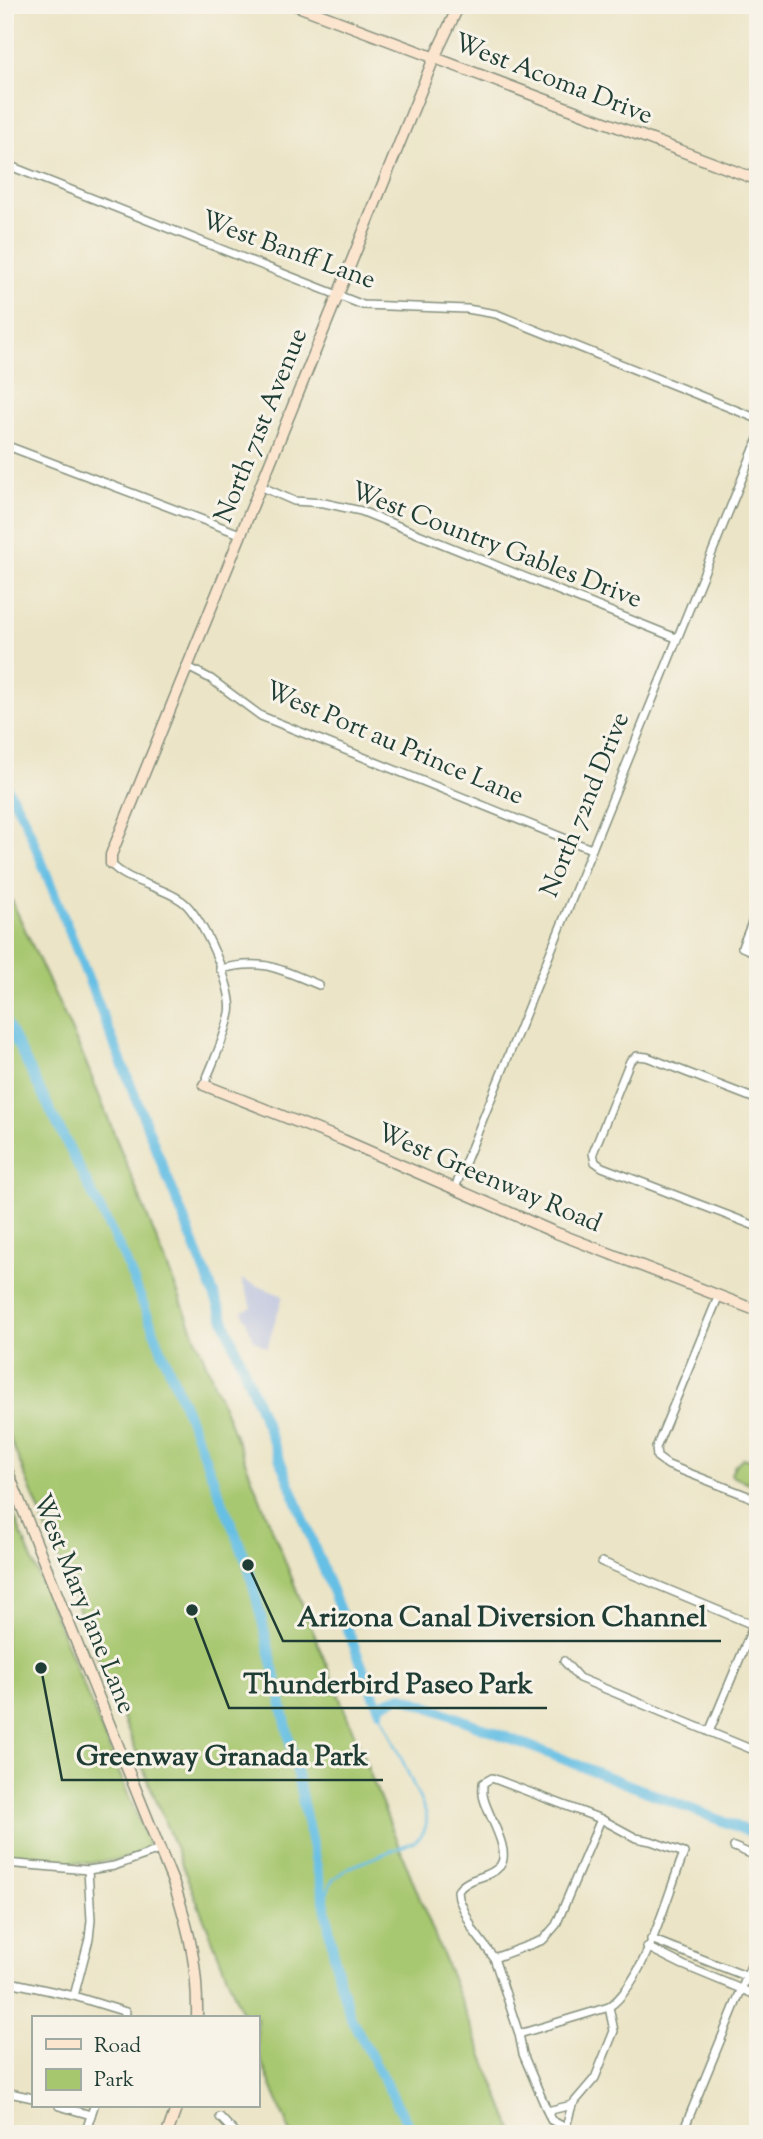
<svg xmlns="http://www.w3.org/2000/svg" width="763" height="2139" viewBox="0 0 763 2139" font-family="'Sorts Mill Goudy',serif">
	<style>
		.industrial { fill: #bcc3de }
		.green { fill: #a7c76f; stroke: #638252; stroke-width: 2 }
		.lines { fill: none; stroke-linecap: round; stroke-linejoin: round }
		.stream { stroke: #66bfe4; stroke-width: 2.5 }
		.canal { stroke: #66bfe4; stroke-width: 10 }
		.street-casing { stroke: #85907d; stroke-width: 10 }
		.secondary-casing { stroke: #85907d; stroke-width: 13 }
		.street { stroke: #fff; stroke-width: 7 }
		.secondary { stroke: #fce5cf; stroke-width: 10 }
		.labels { text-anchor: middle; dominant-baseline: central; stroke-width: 6; stroke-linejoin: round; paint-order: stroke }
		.street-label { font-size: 26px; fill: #1f3d34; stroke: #f7f3e8 }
		.leader { fill: none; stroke: #1f3d34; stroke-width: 2.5 }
		.callout-dot { fill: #1f3d34; stroke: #f7f3e8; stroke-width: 2.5 }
		.callout-label { font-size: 28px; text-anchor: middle; font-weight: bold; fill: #1f3d34; stroke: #f7f3e8; stroke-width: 6; stroke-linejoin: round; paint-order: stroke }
	</style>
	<rect width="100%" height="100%" fill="#f7f3e8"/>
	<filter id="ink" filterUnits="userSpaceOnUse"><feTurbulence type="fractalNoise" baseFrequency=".0143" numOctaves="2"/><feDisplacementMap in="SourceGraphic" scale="14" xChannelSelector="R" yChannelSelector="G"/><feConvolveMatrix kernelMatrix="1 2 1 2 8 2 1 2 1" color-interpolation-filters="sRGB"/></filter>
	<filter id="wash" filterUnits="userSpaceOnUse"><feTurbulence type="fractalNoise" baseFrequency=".00686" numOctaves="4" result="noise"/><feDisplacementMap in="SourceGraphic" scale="28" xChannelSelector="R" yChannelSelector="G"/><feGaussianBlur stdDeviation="1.57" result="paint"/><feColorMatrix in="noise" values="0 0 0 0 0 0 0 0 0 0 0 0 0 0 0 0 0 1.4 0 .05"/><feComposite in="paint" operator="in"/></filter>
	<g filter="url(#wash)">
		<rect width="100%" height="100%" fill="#ebe4c6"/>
		<path class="industrial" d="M241,1279l42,17 -16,52 -13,-8 -12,-29 10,-4z"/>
		<g class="green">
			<path d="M5,886l79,172 430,1076h-223l-34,-83v-33h-13l-239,-592z"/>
			<path d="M743,1458l15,4v26l-8,-5 -17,-6 -2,-3 4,-9z"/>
			<path d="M5,1494l143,349 -2,6c-32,22 -103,11 -141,8z"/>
		</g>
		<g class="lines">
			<path class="stream" d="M324,1900l9,-21 15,-11 65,-26c11,-6 15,-16 13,-29l-46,-102"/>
			<g class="canal">
				<path d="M5,784l20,36 355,891"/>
				<path d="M5,1020l120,239 123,306 27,108 49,227 14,77 13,41 62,116"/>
				<path d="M378,1706l23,-10 357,139"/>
			</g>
		</g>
	</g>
	<g filter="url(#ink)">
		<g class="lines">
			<defs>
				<g id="street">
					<path d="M5,164l358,141 104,4 29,5 262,105"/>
					<path d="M5,445l235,89"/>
					<path d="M260,486l34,15 30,2 37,8 315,127"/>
					<path d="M186,666l25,13 50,37 330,133"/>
					<path d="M111,864c19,20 49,21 71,37 20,14 53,89 48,112 -5,25 -17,49 -26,72"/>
					<path d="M758,908l-16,39 16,7"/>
					<path d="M220,969c45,-11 58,0 99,16"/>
					<path d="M758,1100l-111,-43 -10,-1 -7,5 -37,92 2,9 7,5 156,60"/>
					<path d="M455,1188l303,-749"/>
					<path d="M719,1295l-63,153 1,9 11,8 90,35"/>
					<path d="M602,1562l156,65"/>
					<path d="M564,1661l15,17 179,74"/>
					<path d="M709,1732l49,-117"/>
					<path d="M734,1847l24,10"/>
					<path d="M5,1863l83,7 26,-4 45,-16"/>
					<path d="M651,1939l107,42"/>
					<path d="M647,1947l36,18 75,31"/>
					<path d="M494,1958l49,-18 13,-15 45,-106"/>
					<path d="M5,1981l69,15 52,16 -2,6"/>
					<path d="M74,1996l15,-57 2,-19 -3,-50"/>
					<path d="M519,2034l90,-27c36,-25 58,-112 75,-154l-33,-12 -15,-3 -35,-19 -109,-41 -9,5c0,5 -1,11 1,16 4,17 28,52 16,67 -11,13 -32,10 -42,25l1,8 14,31 21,28 25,76 4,20 28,66 15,8"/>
					<path d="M5,2092l28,6"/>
					<path d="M59,2106l32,9"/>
					<path d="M547,2111l25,-6"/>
					<path d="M220,2117l16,17"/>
					<path d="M85,2134l9,-28"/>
					<path d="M564,2134l8,-29 23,-27 19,-47 -5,-24"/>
					<path d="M682,2134l76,-185"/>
				</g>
				<g id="secondary">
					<path d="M295,5l463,175"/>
					<path d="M111,864v-9l323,-797 25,-53"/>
					<path d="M204,1085l139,55 211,92 204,79"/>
					<path d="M5,1465l170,422c15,45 23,83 22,131"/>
					<path d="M167,2134l10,-28"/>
				</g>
			</defs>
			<use href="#street" class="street-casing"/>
			<use href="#secondary" class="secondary-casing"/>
			<use href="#street" class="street"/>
			<use href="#secondary" class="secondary"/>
		</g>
	</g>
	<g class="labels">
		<g class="street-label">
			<text transform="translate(553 80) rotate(21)">West Acoma Drive</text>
			<text transform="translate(288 251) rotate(20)">West Banff Lane</text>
			<text transform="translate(262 426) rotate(-68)">North 71st Avenue</text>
			<text transform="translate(496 546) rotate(21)">West Country Gables Drive</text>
			<text transform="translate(394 744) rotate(23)">West Port au Prince Lane</text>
			<text transform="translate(586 805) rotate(-68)">North 72nd Drive</text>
			<text transform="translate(489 1179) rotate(23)">West Greenway Road</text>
			<text transform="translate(83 1604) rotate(68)">West Mary Jane Lane</text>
		</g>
	</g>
	<path class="leader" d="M248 1565L283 1641H721M192 1610L229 1708H547M41 1668L62 1780H383"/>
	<g class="callout-dot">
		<circle cx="248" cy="1565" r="7"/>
		<circle cx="192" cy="1610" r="7"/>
		<circle cx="41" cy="1668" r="7"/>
	</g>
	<g class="callout-label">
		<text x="502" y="1626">Arizona Canal Diversion Channel</text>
		<text x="388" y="1693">Thunderbird Paseo Park</text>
		<text x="222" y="1765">Greenway Granada Park</text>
	</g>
	<rect width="763" height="2139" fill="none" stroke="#f7f3e8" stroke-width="28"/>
	<rect x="32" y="2016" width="228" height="91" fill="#f7f3e8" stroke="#a1aaa0" stroke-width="2"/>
	<rect x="46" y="2039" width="35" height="10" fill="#fce5cf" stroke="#a1aaa0" stroke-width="2"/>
	<text x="94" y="2052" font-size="21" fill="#1f3d34">Road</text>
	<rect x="46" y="2069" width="35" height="21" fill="#a7c76f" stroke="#a1aaa0" stroke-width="2"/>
	<text x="94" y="2086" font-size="21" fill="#1f3d34">Park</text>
</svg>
